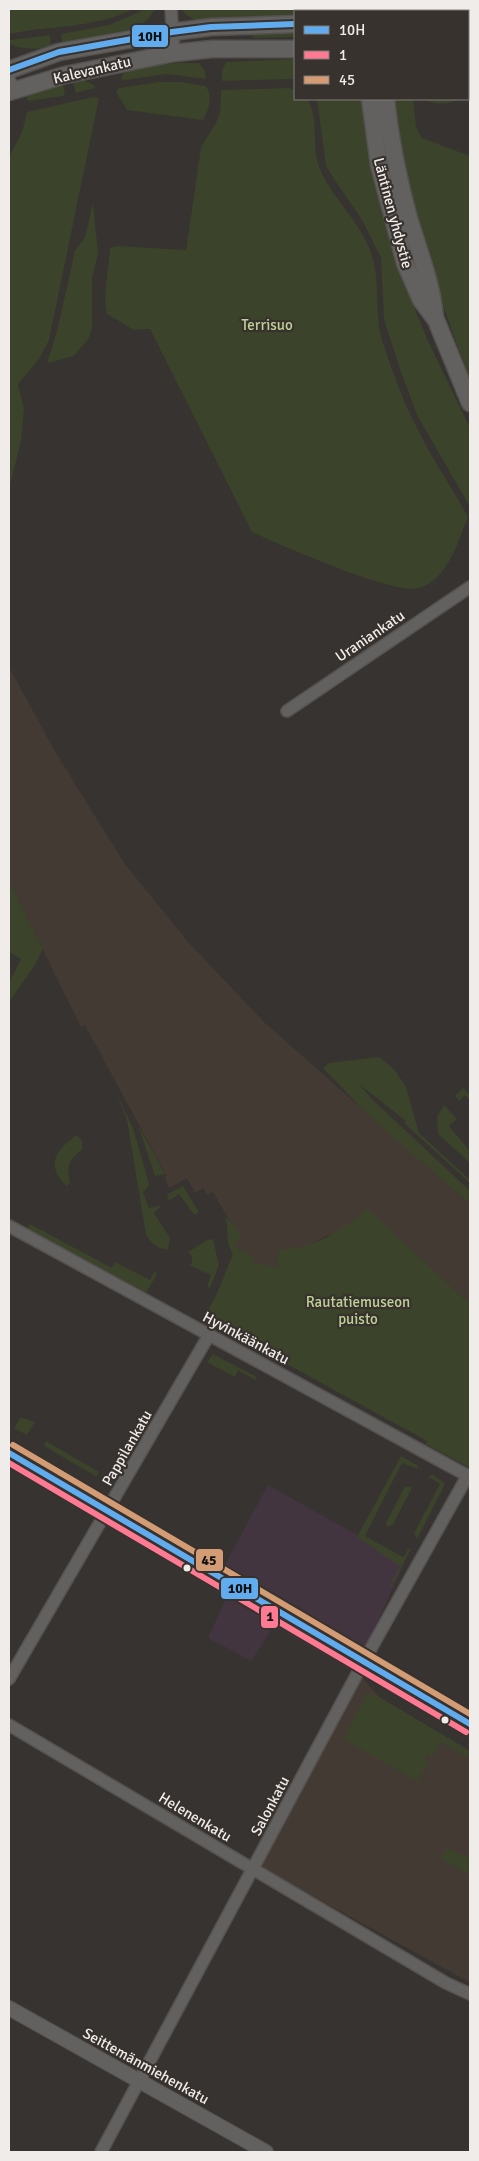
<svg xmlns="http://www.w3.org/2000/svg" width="479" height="2161" viewBox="0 0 479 2161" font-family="Signika,sans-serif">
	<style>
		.commercial { fill: #423540 }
		.built { fill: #443a34 }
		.green { fill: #3b432a }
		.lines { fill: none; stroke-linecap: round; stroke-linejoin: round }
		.minor-casing { stroke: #54514f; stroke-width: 14 }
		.tertiary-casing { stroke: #54514f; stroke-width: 16 }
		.secondary-casing { stroke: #54514f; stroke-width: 19 }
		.minor { stroke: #636160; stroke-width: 11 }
		.tertiary { stroke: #636160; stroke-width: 14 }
		.secondary { stroke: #636160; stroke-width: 16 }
		.bus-1-casing { stroke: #38322e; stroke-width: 10 }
		.bus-2-casing { stroke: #38322e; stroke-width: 10 }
		.bus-3-casing { stroke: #38322e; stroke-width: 10 }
		.bus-1 { stroke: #60acee; stroke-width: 6 }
		.bus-2 { stroke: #fe7a93; stroke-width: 6 }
		.bus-3 { stroke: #d39c74; stroke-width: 6 }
		.bus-dot { fill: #f0ece9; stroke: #38322e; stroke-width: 2 }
		.labels { text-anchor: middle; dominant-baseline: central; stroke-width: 4.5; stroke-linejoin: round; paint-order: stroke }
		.street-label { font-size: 15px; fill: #f0ece9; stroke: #38322e }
		.park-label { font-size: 15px; fill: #bed195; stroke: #38322e }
		.line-badge { stroke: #38322e; stroke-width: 2 }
		.pale-badge-label { font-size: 14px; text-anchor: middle; font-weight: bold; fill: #111 }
	</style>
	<rect width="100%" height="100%" fill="#363330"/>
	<path class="commercial" d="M268,1485l137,77 -35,76 -9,38 -87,-50 -23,35 -43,-23 18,-40 -14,-10z"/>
	<g class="built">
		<path d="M9,667l48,88 68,109 63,78 77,81 205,181v100l-38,-34 -50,-5 -54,-30 -22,12 -17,3 -10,-1 -3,19 -23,-6v-6l-18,-9 -3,-22 -19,-33 -6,3 -4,-7 -8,5 -8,-15 -18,10 -4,-10 1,-3 -81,-150 -4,2 -72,-146z"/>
		<path d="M361,1676l18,21 91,54 -1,231 -209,-115z"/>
	</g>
	<g class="green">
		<path d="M9,9h124c-38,20 -83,16 -124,25z"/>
		<path d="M146,9h9c-13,29 -64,29 -93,34l-1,-9 48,-9z"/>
		<path d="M181,9h121v2h-7v4l-100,5 -9,-5z"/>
		<path d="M398,9h54l4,2h-54z"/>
		<path d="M295,30v7l-40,1 -4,-3v-2z"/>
		<path d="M50,35l1,10c-12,6 -30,4 -42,-1l1,-4z"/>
		<path d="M295,59v20l-73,2v-10l4,-9z"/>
		<path d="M176,63h23l6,9 1,7 -39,-5 -42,6 -5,-1 5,-7 6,-3z"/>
		<path d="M72,80h12l10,5 1,3 -19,5z"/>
		<path d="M158,82h23l25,4c7,11 3,24 -3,34l-76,-10 -11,-18 3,-4z"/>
		<path d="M63,83l2,11 -2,2 -35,5 -3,-7z"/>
		<path d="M289,88l6,2v9h12c13,19 4,46 12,67 10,29 39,52 51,84 12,30 3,63 13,93 10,29 20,58 34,85 15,31 35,59 51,89 -10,24 -20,63 -49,71 -25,7 -139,-43 -167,-56l-102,-203 -16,1 -27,-16c-5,-23 2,-43 3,-66l7,-2 69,4 15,-103 15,-24 4,-11 1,-22z"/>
		<path d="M93,97l6,1 -50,242 -10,19 -21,25 6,25 -3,32 -12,48v-332l13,-25 5,-20z"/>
		<path d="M317,99h47l36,174 28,68 42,87v79l-53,-92 -16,-43 -17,-52 -3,-62 -19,-38 -36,-53z"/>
		<path d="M393,99h20l3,28 6,11 48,18v223c-36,-91 -62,-183 -77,-280z"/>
		<path d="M423,99h35c-9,7 -26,5 -35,0z"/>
		<path d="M93,203l5,50 -6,26v48l-3,11 -15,18 -27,7 10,-32 18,-80 10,-14z"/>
		<path d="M9,881l34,68 -8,16 -26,37v-19l12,-24 -12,-7z"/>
		<path d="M379,1057l16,13 11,17 13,46 51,47v3l-66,-60 2,-2 -47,-37 13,15 98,92v13l-99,-86 -48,-50 6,-5z"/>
		<path d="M463,1088l7,7v5l-5,-5 -6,6 -4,-5z"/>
		<path d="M115,1091l18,37 15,52 1,6 -6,6 6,16 13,-3 -8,8 16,25 -2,11c-10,1 -17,-6 -22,-14l-19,-115z"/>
		<path d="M444,1105l13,14 -8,7 21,25v12l-32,-29 -1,-17z"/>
		<path d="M138,1125l27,49 -10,2z"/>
		<path d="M77,1135l5,6v9c-13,9 -16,17 -12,32l-3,4c-22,-20 -12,-36 10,-51z"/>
		<path d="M183,1186l16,26 -5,3 -15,-21 -10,7 -2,-4 1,-3z"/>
		<path d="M367,1208l103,96v164l-44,-24 1,-3 -224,-123 12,-20 18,-44c-8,-11 -4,-25 -8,-38l16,18 -6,13 18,9v6l23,5 3,-18c29,3 68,-21 88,-41z"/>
		<path d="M30,1224l82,44 3,-6 35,18 4,-8 3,2 -11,19 -119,-64z"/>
		<path d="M213,1239l6,26 -9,23 -3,-2 4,-11 -22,-10 3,-2v-7l-4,-4 19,-12z"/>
		<path d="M213,1354l44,23 -2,3 -17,-10 -3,7 -28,-15z"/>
		<path d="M21,1417l14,5 -8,13 -13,-7z"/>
		<path d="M46,1441l53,31 -2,5 -53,-31z"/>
		<path d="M401,1456l16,9 1,4 -16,-6 -37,73 36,20 3,1 4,-8h3l-20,38 -2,-1 11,-20 -43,-29z"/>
		<path d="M432,1474l13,10 -28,55 -3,-6 26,-49 -11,-7z"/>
		<path d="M405,1486l6,1v3l-18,34 -5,3 -2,-4z"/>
		<path d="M370,1694l9,3 91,54v8l-29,-17 -9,15 -5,-3 -2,5 4,3 -12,19 -74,-42 23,-44z"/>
		<path d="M447,1848l19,9 4,-7v25l-29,-16z"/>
	</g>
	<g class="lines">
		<defs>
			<g id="minor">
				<path d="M171,9l3,44"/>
				<path d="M9,79l4,10"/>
				<path d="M287,711l183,-124"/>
				<path d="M9,1226l461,251"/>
				<path d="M9,1679l200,-344"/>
				<path d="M9,1725l437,258 24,11"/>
				<path d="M101,2152l263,-491 104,-186"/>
			</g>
			<g id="tertiary">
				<path d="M468,46h2"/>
				<path d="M9,2008l257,144"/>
			</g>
			<g id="secondary">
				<path d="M365,11v-2"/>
				<path d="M382,11v-2"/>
				<path d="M9,70l50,-18 113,-20 39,-5 84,-3"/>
				<path d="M9,92l56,-17 109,-22 38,-4h83"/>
				<path d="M370,99l9,66 26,98 16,37 15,20 34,83"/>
				<path d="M386,99c4,39 12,78 22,116 10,35 24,67 27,103"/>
				<path d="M9,1453l461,271"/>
			</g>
		</defs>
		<use href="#minor" class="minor-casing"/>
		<use href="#tertiary" class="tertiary-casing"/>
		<use href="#secondary" class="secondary-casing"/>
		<use href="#minor" class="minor"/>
		<use href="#tertiary" class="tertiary"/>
		<use href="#secondary" class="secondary"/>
		<defs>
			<g id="bus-1">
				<path d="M9,70l50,-18 113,-20 39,-5 84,-3"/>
				<path d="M9,1453l461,271"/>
			</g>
			<path id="bus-2" d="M9,1463l457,269"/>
			<path id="bus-3" d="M13,1445l457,269"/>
		</defs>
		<use href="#bus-1" class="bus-1-casing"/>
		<use href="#bus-2" class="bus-2-casing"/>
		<use href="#bus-3" class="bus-3-casing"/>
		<use href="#bus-1" class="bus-1"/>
		<use href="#bus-2" class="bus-2"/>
		<use href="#bus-3" class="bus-3"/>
	</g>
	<g class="bus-dot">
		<circle cx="187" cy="1568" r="4.5"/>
		<circle cx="445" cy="1720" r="4.5"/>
	</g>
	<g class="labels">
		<g class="street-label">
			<text transform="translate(92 70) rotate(-13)">Kalevankatu</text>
			<text transform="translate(393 213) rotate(75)">Läntinen yhdystie</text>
			<text transform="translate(370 636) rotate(-34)">Uraniankatu</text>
			<text transform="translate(246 1338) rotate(28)">Hyvinkäänkatu</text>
			<text transform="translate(127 1448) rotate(-60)">Pappilankatu</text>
			<text transform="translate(270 1806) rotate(-62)">Salonkatu</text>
			<text transform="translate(195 1817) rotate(31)">Helenenkatu</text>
			<text transform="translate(146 2066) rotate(29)">Seittemänmiehenkatu</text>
		</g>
		<g class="park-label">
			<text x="267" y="325">Terrisuo</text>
			<text x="358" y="1302">Rautatiemuseon<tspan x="358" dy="17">puisto</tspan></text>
		</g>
	</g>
	<g class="line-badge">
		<rect x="131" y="24" width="38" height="24" rx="5" fill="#60acee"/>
		<rect x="195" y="1548" width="29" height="24" rx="5" fill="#d39c74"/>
		<rect x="220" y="1577" width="39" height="23" rx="5" fill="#60acee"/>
		<rect x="260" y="1605" width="19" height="24" rx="5" fill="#fe7a93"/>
	</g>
	<g class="pale-badge-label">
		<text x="150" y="41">10H</text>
		<text x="209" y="1565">45</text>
		<text x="240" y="1593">10H</text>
		<text x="270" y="1621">1</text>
	</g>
	<rect width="479" height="2161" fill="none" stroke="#f0ece9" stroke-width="20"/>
	<rect x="294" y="10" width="175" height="90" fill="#38322e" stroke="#827c79"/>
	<rect x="304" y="26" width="25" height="8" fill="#60acee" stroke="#827c79"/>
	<text x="339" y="35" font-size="15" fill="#f0ece9">10H</text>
	<rect x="304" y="51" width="25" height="8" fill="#fe7a93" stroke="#827c79"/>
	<text x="339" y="60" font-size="15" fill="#f0ece9">1</text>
	<rect x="304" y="76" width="25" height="8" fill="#d39c74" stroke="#827c79"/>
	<text x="339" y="85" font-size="15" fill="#f0ece9">45</text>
</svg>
